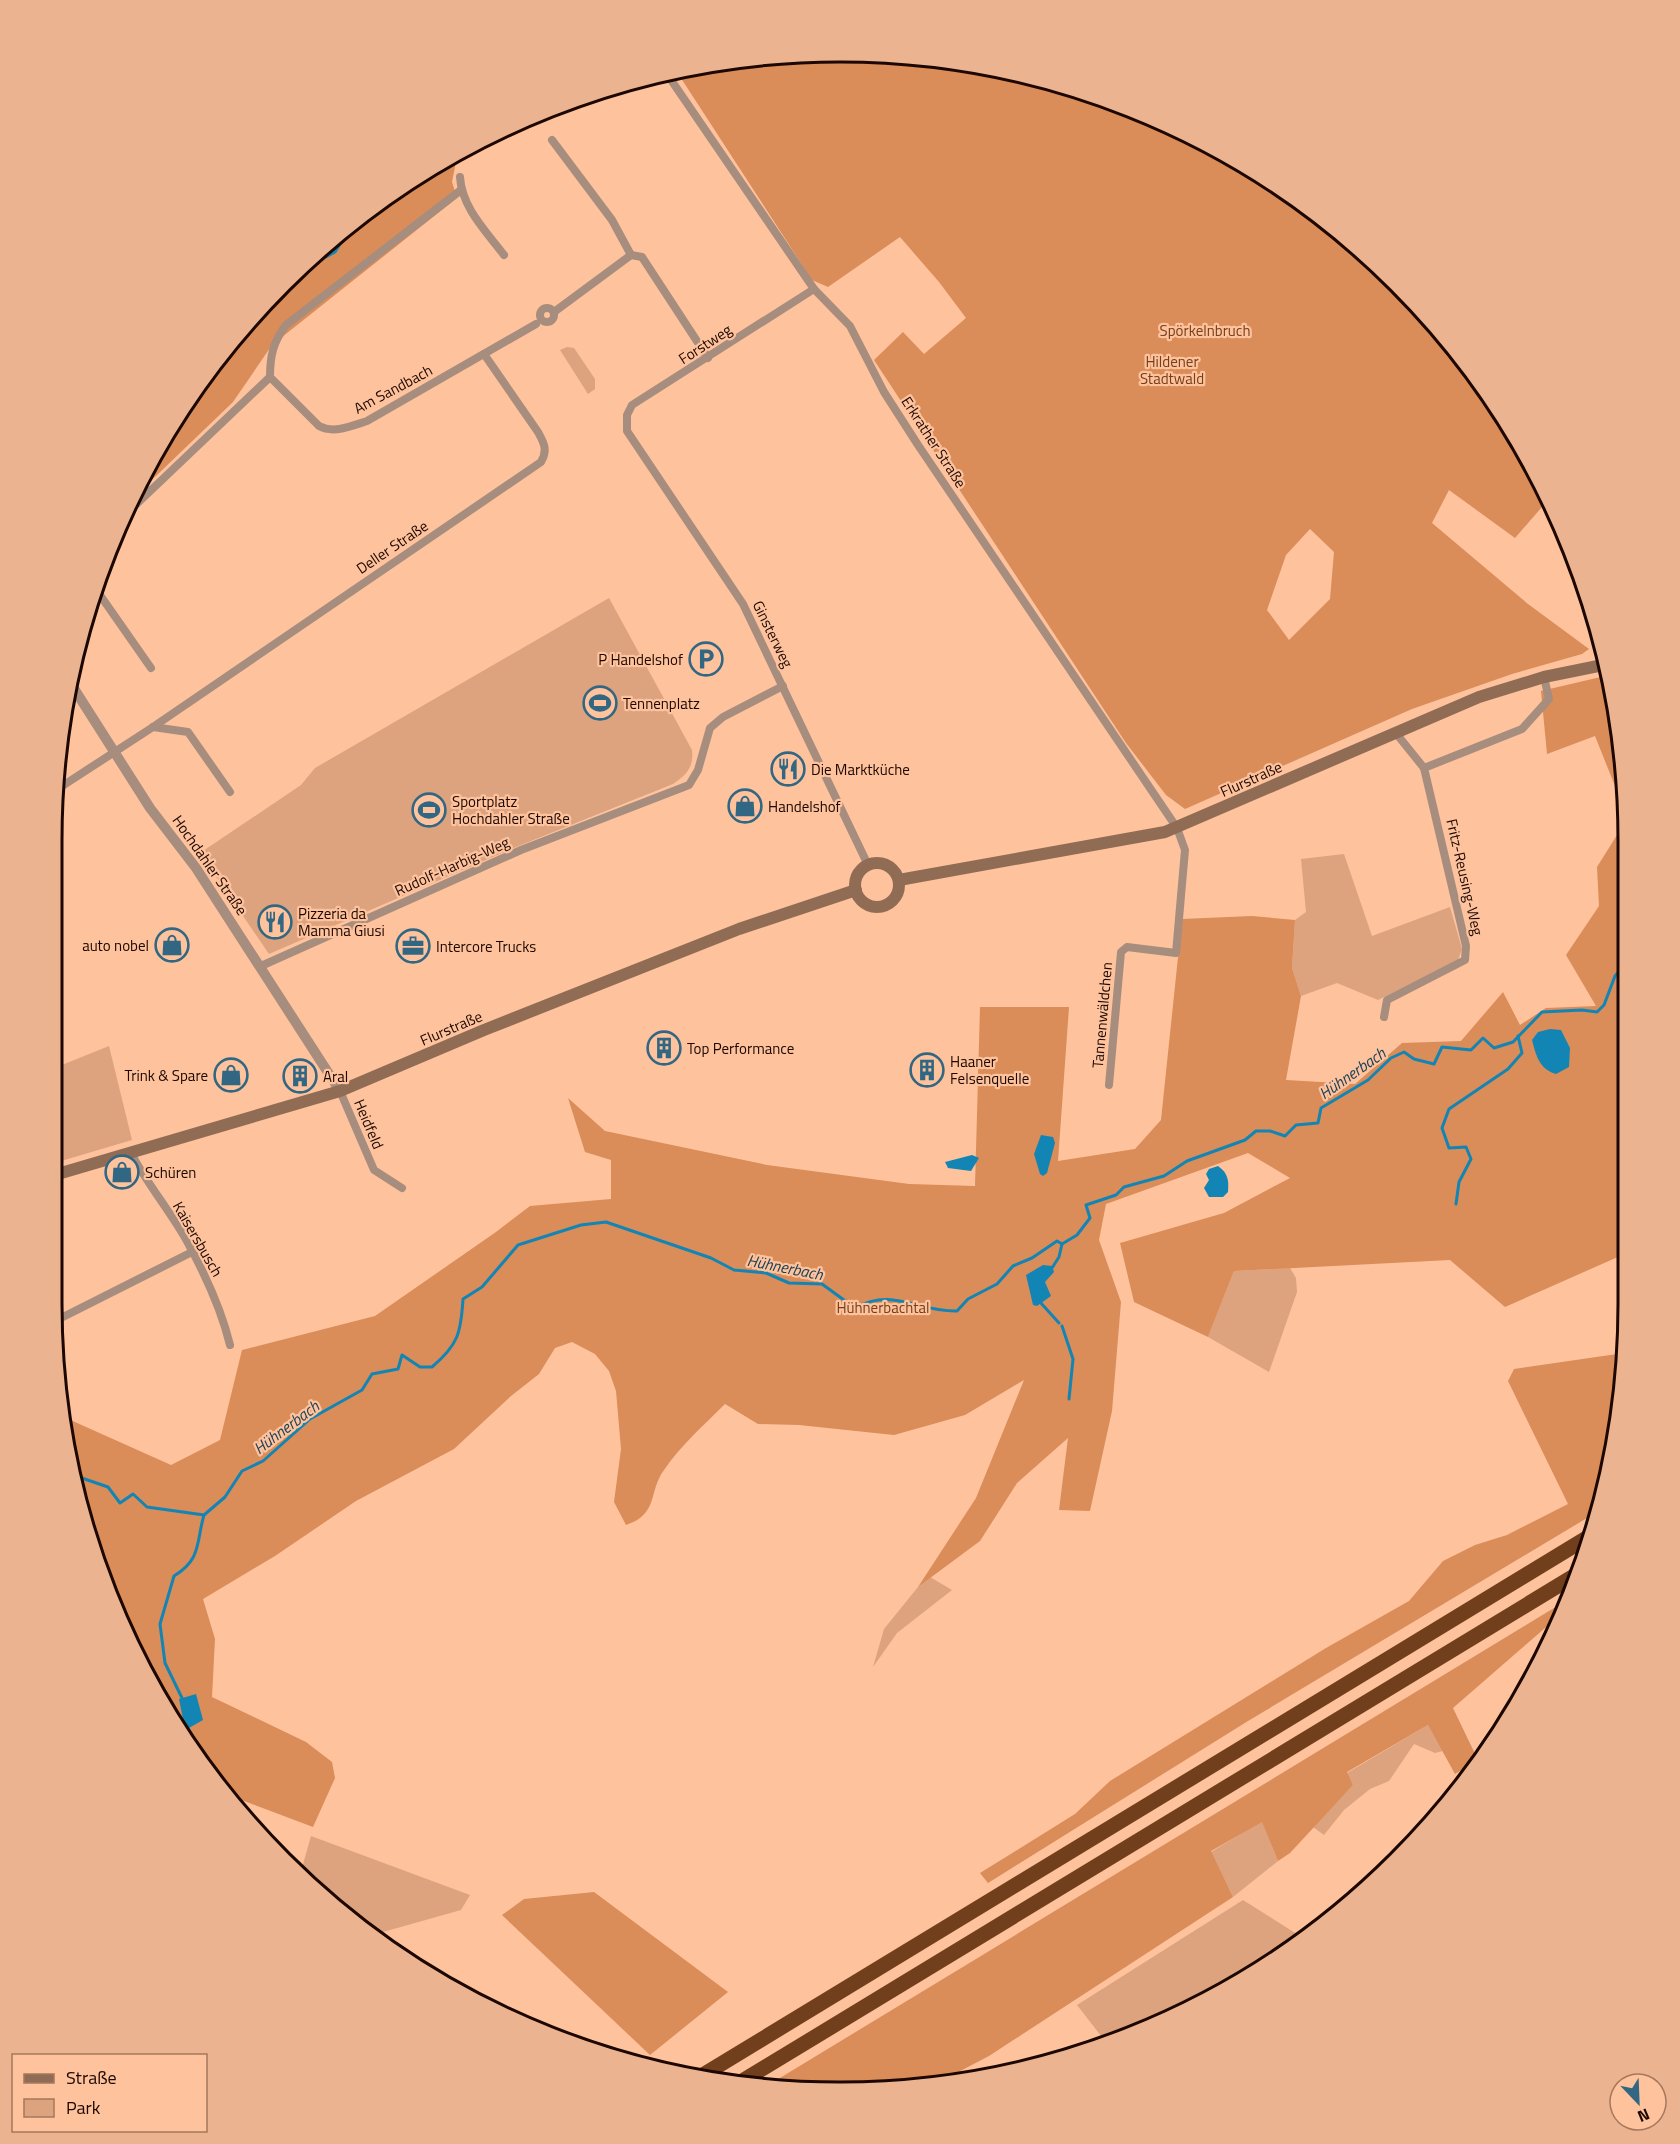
<svg xmlns="http://www.w3.org/2000/svg" width="1680" height="2144" viewBox="0 0 1680 2144" font-family="'Titillium Web',sans-serif">
	<style>
		.green { fill: #dda37f }
		.forest { fill: #da8c59; fill-rule: evenodd }
		.water { fill: #1385b4 }
		.lines { fill: none; stroke-linecap: round; stroke-linejoin: round }
		.stream { stroke: #1385b4; stroke-width: 3 }
		.minor { stroke: #a78d7e; stroke-width: 8 }
		.tertiary { stroke: #a78d7e; stroke-width: 10 }
		.secondary { stroke: #916c55; stroke-width: 12 }
		.motorway { stroke: #723f1c; stroke-width: 15 }
		.labels { text-anchor: middle; dominant-baseline: central; stroke-width: 4.5; stroke-linejoin: round; paint-order: stroke }
		.park-label { font-size: 15px; fill: #74401b; stroke: #fec29d }
		.street-label { font-size: 15px; fill: #1c0800; stroke: #fec29d }
		.poi-label { font-size: 15px; fill: #1c0800; stroke: #fec29d; text-anchor: start }
		.water-label { font-size: 16px; font-style: italic; fill: #194257; stroke: #fec29d }
		.rim { fill: none; stroke: #1c0800; stroke-width: 3 }
	</style>
	<rect width="100%" height="100%" fill="#fec29d"/>
	<g class="green">
		<path d="M567,347l7,1 21,31v10l-7,5 -28,-44z"/>
		<path d="M609,598l83,152c2,16 -5,25 -19,34l-157,63 -247,107 -69,-101 101,-68 14,-17z"/>
		<path d="M1344,854l28,82 78,-29 12,42 -4,11 -80,40 -41,-17 -36,13 -9,-28 3,-48 11,-8 -5,-53z"/>
		<path d="M109,1046l23,94 -81,24 1,-95z"/>
		<path d="M1290,1268l6,10 1,14 -28,80 -61,-35 26,-66z"/>
		<path d="M930,1577l22,13 -55,43 -24,34 11,-38 34,-42z"/>
		<path d="M1428,1725l15,26 -8,2 -21,-9 -25,37 -19,8 -26,21 -20,25 -11,-8 40,-42 -6,-12z"/>
		<path d="M1262,1821l16,40 -45,36 -22,-45z"/>
		<path d="M311,1836l159,59 -9,15 -85,24 -76,-59z"/>
		<path d="M1243,1900l60,38 -68,49 -130,54 -28,-36z"/>
	</g>
	<g class="forest">
		<path d="M891,53l153,25 30,11 6,8 4,-4 105,39 131,82 113,106 90,125 25,55 -33,38 -66,-48 -17,33 96,81 61,45 -7,5 -70,20 -100,35 -227,100 -19,-14 -40,-52 -252,-383 29,-28 21,22 42,-36 -27,-36 -39,-45 -72,50 -16,-7 -135,-208 60,-14zM1310,529l24,23 -4,47 -41,41 -22,-30 19,-55z"/>
		<path d="M458,151l-6,31 5,16 -185,147 -39,57 -100,96 24,-52 57,-87 106,-112 125,-90z"/>
		<path d="M1605,676l22,112v28l-32,-80 -48,18 -6,-63z"/>
		<path d="M1627,819l2,433 -124,55 -55,-47 -216,11 -26,66 -74,-35 -14,-59 104,-30 66,-35 -42,-25 -142,51 -7,36 22,62 -9,109 -22,100 -31,-1 9,-72 -51,45 -37,58 -62,46 58,-89 48,-118 -59,35 -71,20 -95,-10 -41,-1 -33,-20c-21,21 -44,41 -61,66 -16,22 -5,44 -38,55l-12,-23 7,-53 -5,-58 -7,-20 -14,-17 -23,-12 -17,6 -16,26 -28,22 -57,53 -98,52 -81,55 -72,43 12,40 -3,58 94,45 26,20 3,16 -22,49 -82,-31 -74,-97 -79,-190 -12,-91 105,47 49,-25 22,-90 133,-34 121,-84 34,-26 81,-7v-39l-26,-8 -17,-54 37,33 162,34 142,19 66,2 5,-179h89l-11,154 77,-12 26,-29 21,-201 70,-3 43,4 -3,48 9,28 -15,84 69,4 47,-41 59,-2 42,-49 17,33 26,-17 50,-2 -30,-51 33,-49 -2,-39z"/>
		<path d="M1624,1353l-10,105 -17,54 -349,209 -260,162 -8,-10 95,-59 35,-33 216,-133 83,-47 34,-40 32,-16 32,-10 61,-31 -60,-123 6,-12z"/>
		<path d="M1572,1597l-4,11 -115,100 25,52 -23,14 -27,-49 -81,47 6,13 -63,68 -12,8 -16,-39 -51,29 22,46 -244,159 -44,23 -105,14 -70,-9z"/>
		<path d="M594,1892l134,100 -78,63 -148,-140 22,-16z"/>
	</g>
	<g class="water">
		<path d="M1550,1029l11,1 9,18 -1,19 -13,7c-17,-5 -20,-19 -24,-34l6,-8z"/>
		<path d="M1041,1135l12,2 2,6 -8,30 -4,3 -3,-2 -6,-20z"/>
		<path d="M972,1155l7,3 -8,13 -23,-3 -3,-6z"/>
		<path d="M1218,1166c10,7 11,14 10,26l-5,5h-14l-5,-9 5,-8 -3,-6 3,-5z"/>
		<path d="M1043,1265l9,1 2,6 -9,10 6,14 -14,10 -4,-1 -7,-30z"/>
		<path d="M196,1694l7,26 -14,8 -5,-4 -5,-25z"/>
	</g>
	<g class="lines">
		<g class="stream">
			<path d="M261,310l15,-13 20,-24 39,-21 19,-30"/>
			<path d="M217,369l11,-11 18,-33"/>
			<path d="M159,443c24,-11 35,-40 50,-60"/>
			<path d="M1456,1204l3,-22 12,-23 -5,-12 -17,1 -7,-20 7,-19 59,-40 14,-16 -4,-17"/>
			<path d="M1052,1268l7,-11 3,-13"/>
			<path d="M1040,1302l19,21"/>
			<path d="M1062,1326l11,33 -4,40"/>
			<path d="M73,1475l35,12 12,16 13,-9 14,13 57,8 21,-18 17,-26 21,-10 47,-42 52,-29 10,-16 26,-5 4,-14 18,12h12c26,-22 29,-34 31,-68l19,-12 36,-42 63,-20 25,-3 105,36 23,12 32,3 23,10 33,1 33,24c38,-21 62,4 102,3l11,-12 29,-15 16,-18 19,-8 25,-17 5,3 15,-9 13,-17 -4,-13 30,-10 8,-8 40,-11 23,-15 58,-21 11,-9h14l15,5 11,-11 22,-2 3,-15 47,-28 23,-22 13,-6 10,7 20,5 8,-17 29,3 12,-12 11,10 19,-6 29,-30 40,-2 15,2 7,-7 11,-29 13,-15"/>
			<path d="M182,1698l-17,-35 -5,-39 14,-48c28,-17 22,-34 30,-61"/>
		</g>
		<g class="minor">
			<path d="M667,74l147,215 36,37 34,66 34,53 259,383 8,22 -9,103 -49,-6 -6,5 -12,133"/>
			<path d="M552,140l60,80 19,35 -77,57"/>
			<path d="M460,177c2,31 26,54 44,78"/>
			<path d="M631,255l11,2 66,101"/>
			<path d="M814,289l-182,116 -5,10v16l116,173 125,261"/>
			<circle cx="547" cy="315" r="7"/>
			<path d="M270,377l49,49c15,8 32,0 48,-5l169,-97"/>
			<path d="M125,515l145,-138c0,-21 3,-35 16,-52l175,-135"/>
			<path d="M93,585l58,83"/>
			<path d="M153,727l35,5 42,60"/>
			<path d="M1395,732l29,36 98,-39 27,-30 -5,-22"/>
			<path d="M53,792l100,-65 388,-265c7,-12 3,-19 -3,-30l-54,-78"/>
			<path d="M261,966l260,-116 168,-65 9,-15 12,-42 13,-11 60,-31"/>
			<path d="M1384,1017l3,-17 78,-40 1,-14 -42,-178"/>
			<path d="M340,1091l34,79 28,18"/>
			<path d="M131,1153c16,31 40,59 57,90 18,33 33,65 42,102"/>
			<path d="M53,1322l139,-70"/>
		</g>
		<path class="tertiary" d="M73,687l77,121 46,60 144,223"/>
		<g class="secondary">
			<circle cx="877" cy="885" r="22"/>
			<path d="M899,880l266,-48 314,-135 65,-20 59,-12"/>
			<path d="M51,1176l289,-85 144,-61 255,-101 117,-39"/>
		</g>
		<g class="motorway">
			<path d="M703,2075l887,-539"/>
			<path d="M744,2080l835,-507"/>
		</g>
	</g>
	<defs>
		<symbol id="parking-ring" viewBox="-11 -11 22 22"><circle r="9.5" fill="#fec29d" stroke="#316782" stroke-width="1.5"/><path d="M-3.5-5.5H1a3.5 3.5 0 0 1 0 7H-1V5.5H-3.5ZM-1-3.4V-.6H.8a1.4 1.4 0 0 0 0-2.8Z" fill="#316782"/></symbol>
		<symbol id="stadium-ring" viewBox="-11 -11 22 22"><circle r="9.5" fill="#fec29d" stroke="#316782" stroke-width="1.5"/><path d="M0-5a6.5 5 0 1 0 0 10a6.5 5 0 1 0 0-10ZM-3.5-1.8h7v3.6h-7Z" fill="#316782"/></symbol>
		<symbol id="restaurant-ring" viewBox="-11 -11 22 22"><circle r="9.5" fill="#fec29d" stroke="#316782" stroke-width="1.5"/><path d="M-5-6h1v4h1v-4h1v4h1v-4h1v5L-1.5 .5V6h-2V.5L-5-1ZM5-6V6H3V1.5H1.5Q1.5-4 5-6Z" fill="#316782"/></symbol>
		<symbol id="shop-ring" viewBox="-11 -11 22 22"><circle r="9.5" fill="#fec29d" stroke="#316782" stroke-width="1.5"/><path d="M-5-2.5h2.3a2.7 3.5 0 0 1 5.4 0H5L5.5 6h-11ZM-1.5-2.5h3a1.5 2.3 0 0 0-3 0Z" fill="#316782"/></symbol>
		<symbol id="office-ring" viewBox="-11 -11 22 22"><circle r="9.5" fill="#fec29d" stroke="#316782" stroke-width="1.5"/><path d="M-6-3h4V-5.5h4V-3h4V5H-6ZM-1-4.5V-3h2v-1.5ZM-6 0V1H6V0Z" fill="#316782"/></symbol>
		<symbol id="building-ring" viewBox="-11 -11 22 22"><circle r="9.5" fill="#fec29d" stroke="#316782" stroke-width="1.5"/><path d="M-4-6H4V6H1V3H-1V6H-4ZM-2.5-4.3h1.7v1.8h-1.7ZM.8-4.3h1.7v1.8H.8ZM-2.5-1h1.7V.8h-1.7ZM.8-1h1.7V.8H.8Z" fill="#316782"/></symbol>
	</defs>
	<g fill-rule="evenodd">
		<use href="#parking-ring" x="687" y="640" width="38" height="38"/>
		<use href="#stadium-ring" x="581" y="684" width="38" height="38"/>
		<use href="#restaurant-ring" x="769" y="750" width="38" height="38"/>
		<use href="#shop-ring" x="726" y="787" width="38" height="38"/>
		<use href="#stadium-ring" x="410" y="791" width="38" height="38"/>
		<use href="#restaurant-ring" x="256" y="903" width="38" height="38"/>
		<use href="#shop-ring" x="153" y="926" width="38" height="38"/>
		<use href="#office-ring" x="394" y="927" width="38" height="38"/>
		<use href="#building-ring" x="645" y="1029" width="38" height="38"/>
		<use href="#building-ring" x="908" y="1051" width="38" height="38"/>
		<use href="#shop-ring" x="212" y="1056" width="38" height="38"/>
		<use href="#building-ring" x="281" y="1057" width="38" height="38"/>
		<use href="#shop-ring" x="103" y="1153" width="38" height="38"/>
	</g>
	<g class="labels">
		<g class="park-label">
			<text x="1205" y="330">Spörkelnbruch</text>
			<text x="1172" y="361">Hildener<tspan x="1172" dy="17">Stadtwald</tspan></text>
			<text x="883" y="1307">Hühnerbachtal</text>
		</g>
		<g class="street-label">
			<text transform="translate(705 344) rotate(-33)">Forstweg</text>
			<text transform="translate(393 389) rotate(-28)">Am Sandbach</text>
			<text transform="translate(934 442) rotate(57)">Erkrather Straße</text>
			<text transform="translate(392 547) rotate(-34)">Deller Straße</text>
			<text transform="translate(773 634) rotate(64)">Ginsterweg</text>
			<text transform="translate(1251 779) rotate(-24)">Flurstraße</text>
			<text transform="translate(210 865) rotate(55)">Hochdahler Straße</text>
			<text transform="translate(452 866) rotate(-24)">Rudolf-Harbig-Weg</text>
			<text transform="translate(1465 877) rotate(77)">Fritz-Reusing-Weg</text>
			<text transform="translate(1102 1015) rotate(-85)">Tannenwäldchen</text>
			<text transform="translate(451 1028) rotate(-23)">Flurstraße</text>
			<text transform="translate(369 1124) rotate(67)">Heidfeld</text>
			<text transform="translate(198 1239) rotate(60)">Kaisersbusch</text>
		</g>
		<g class="poi-label">
			<text x="683" y="659" text-anchor="end">P Handelshof</text>
			<text x="623" y="703">Tennenplatz</text>
			<text x="811" y="769">Die Marktküche</text>
			<text x="452" y="801">Sportplatz<tspan x="452" dy="17">Hochdahler Straße</tspan></text>
			<text x="768" y="806">Handelshof</text>
			<text x="298" y="913">Pizzeria da<tspan x="298" dy="17">Mamma Giusi</tspan></text>
			<text x="149" y="945" text-anchor="end">auto nobel</text>
			<text x="436" y="946">Intercore Trucks</text>
			<text x="687" y="1048">Top Performance</text>
			<text x="950" y="1061">Haaner<tspan x="950" dy="17">Felsenquelle</tspan></text>
			<text x="208" y="1075" text-anchor="end">Trink &amp; Spare</text>
			<text x="323" y="1076">Aral</text>
			<text x="145" y="1172">Schüren</text>
		</g>
		<g class="water-label">
			<text transform="translate(1352 1073) rotate(-35)">Hühnerbach</text>
			<text transform="translate(785 1267) rotate(11)">Hühnerbach</text>
			<text transform="translate(286 1427) rotate(-37)">Hühnerbach</text>
		</g>
	</g>
	<path d="M0 0H1680V2144H0ZM840 62H840A778 778 0 0 1 1618 840V1304A778 778 0 0 1 840 2082H840A778 778 0 0 1 62 1304V840A778 778 0 0 1 840 62Z" fill="#ecb390" fill-rule="evenodd"/>
	<path class="rim" d="M840 62H840A778 778 0 0 1 1618 840V1304A778 778 0 0 1 840 2082H840A778 778 0 0 1 62 1304V840A778 778 0 0 1 840 62Z"/>
	<rect x="12" y="2054" width="195" height="78" fill="#fec29d" stroke="#a4785e" stroke-width="1.5"/>
	<rect x="24" y="2074" width="30" height="9" fill="#916c55" stroke="#a4785e" stroke-width="1.5"/>
	<text x="66" y="2084" font-size="18" fill="#1c0800">Straße</text>
	<rect x="24" y="2099" width="30" height="18" fill="#dda37f" stroke="#a4785e" stroke-width="1.5"/>
	<text x="66" y="2114" font-size="18" fill="#1c0800">Park</text>
	<g transform="translate(1638 2102) rotate(157)"><circle r="28" fill="#fec29d" stroke="#a4785e" stroke-width="1.5"/>
	<path d="M0-4.5L10 22L0 15L-10 22Z" fill="#316782"/>
	<text y="-9" font-size="16" font-weight="bold" text-anchor="middle" fill="#1c0800">N</text>
	</g>
</svg>
